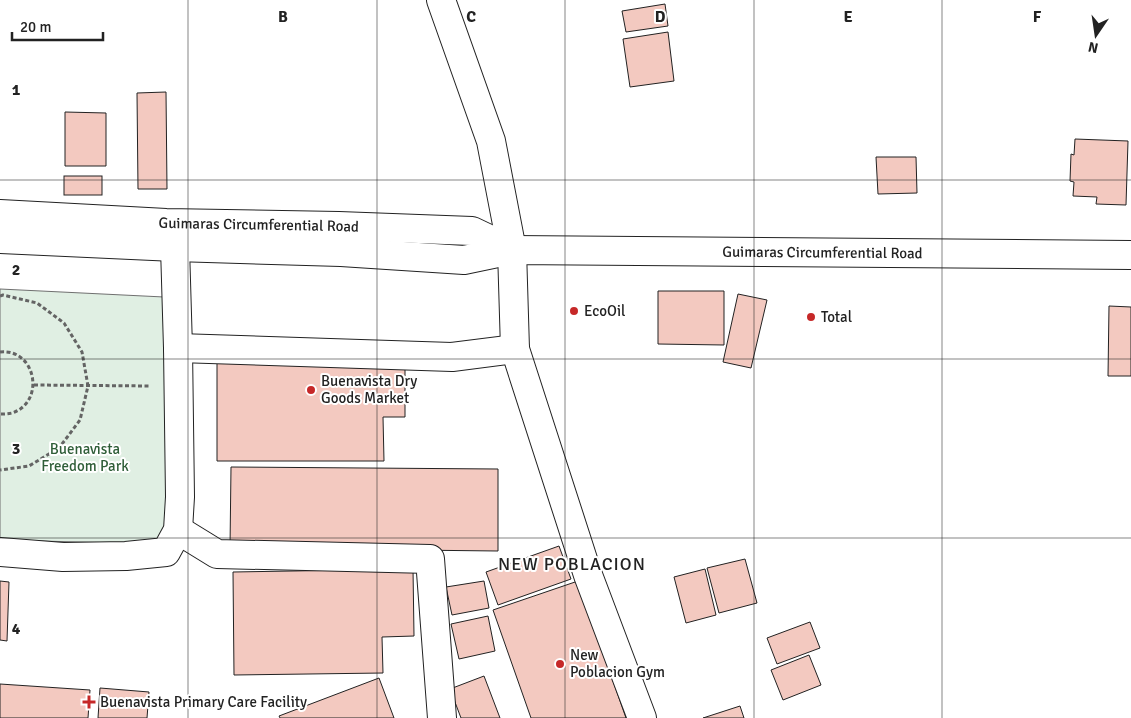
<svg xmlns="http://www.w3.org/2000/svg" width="1131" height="718" viewBox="0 0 1131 718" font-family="Signika,sans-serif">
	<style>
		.green { fill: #e0efe3; stroke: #6f6f6f }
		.building { fill: #f3c9c0; stroke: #222 }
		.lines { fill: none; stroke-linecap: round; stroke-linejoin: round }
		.minor-casing { stroke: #222; stroke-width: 30 }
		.major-casing { stroke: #222; stroke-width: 30 }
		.path { stroke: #646464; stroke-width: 3; stroke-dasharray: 4 2.5; stroke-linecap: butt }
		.minor { stroke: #fff; stroke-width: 28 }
		.major { stroke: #fff; stroke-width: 28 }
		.grid { fill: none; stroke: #222; stroke-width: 1; stroke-opacity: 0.55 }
		.poi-dot { fill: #c62828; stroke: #fff; stroke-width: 2 }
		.labels { text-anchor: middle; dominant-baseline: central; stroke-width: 4; stroke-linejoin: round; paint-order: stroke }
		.street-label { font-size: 15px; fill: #222; stroke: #fff }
		.poi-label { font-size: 15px; fill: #222; stroke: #fff; text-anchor: start }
		.park-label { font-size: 15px; fill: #2f5e38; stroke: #fff }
		.quarter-label { font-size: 18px; letter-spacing: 1px; fill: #222; stroke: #fff }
		.grid-label { font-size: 16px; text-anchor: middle; font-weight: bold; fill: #222; stroke: #fff; stroke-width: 4; stroke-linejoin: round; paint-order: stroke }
	</style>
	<rect width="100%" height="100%" fill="#fff"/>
	<path class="green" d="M0,289l164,8 7,229 -11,18 -160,-4z"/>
	<g class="building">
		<path d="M665,4l3,22 -42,6 -4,-21z"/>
		<path d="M668,32l6,49 -44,6 -7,-48z"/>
		<path d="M166,92l1,97h-29l-1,-96z"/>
		<path d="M65,112l41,1v53h-41z"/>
		<path d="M1075,139l53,2 -2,64 -30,-1 1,-7 -24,-1 1,-14 -4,-1 1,-27 3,1z"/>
		<path d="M876,157h40l1,36 -39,1z"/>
		<rect x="64" y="176" width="38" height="19"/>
		<path d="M658,291h66v54l-66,-1z"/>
		<path d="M738,294l29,6 -16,68 -28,-6z"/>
		<path d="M1109,306l22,1v69h-23z"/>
		<path d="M217,363h188v54h-22l1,44h-167z"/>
		<path d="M231,467l267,2v82l-268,-3z"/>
		<path d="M559,546l12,33 -73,26 -12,-33z"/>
		<path d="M745,559l12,44 -38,10 -12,-45z"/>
		<path d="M413,569l1,67 -32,1 1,36 -149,2 -1,-103z"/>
		<path d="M705,569l11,46 -30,8 -12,-46z"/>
		<path d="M0,581l9,1 -2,59 -7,-1z"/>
		<path d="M484,581l5,27 -37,7 -6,-28z"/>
		<path d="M578,581l48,137h-95l-38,-108z"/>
		<path d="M488,616l7,35 -36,8 -8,-35z"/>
		<path d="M810,622l10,26 -43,16 -10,-26z"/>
		<path d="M809,655l12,30 -38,15 -12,-30z"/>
		<path d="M484,676l16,42h-39l-11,-29z"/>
		<path d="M379,678l15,40h-114l-1,-2z"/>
		<path d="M0,684l90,6 -2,28h-88z"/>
		<path d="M100,688l49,4 -2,26h-49z"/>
		<path d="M740,706l4,12h-41z"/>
	</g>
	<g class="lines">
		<defs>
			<g id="minor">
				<path d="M441,0l50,141 21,109 3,99 73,226 54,143"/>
				<path d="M178,348l274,9 63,-8"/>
				<path d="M178,530l39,24 213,5 12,159"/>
				<path d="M0,552l63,5 63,-1 40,-4 12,-22 2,-33 -2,-149 -3,-101"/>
			</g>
			<g id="major">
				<path id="s1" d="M0,214l166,9 173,3 133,5 40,19"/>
				<path id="s2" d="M0,239l175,8 166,5 123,8 48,-10 619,5"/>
			</g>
		</defs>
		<use href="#minor" class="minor-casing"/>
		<use href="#major" class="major-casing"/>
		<g class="path">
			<path d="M0,296l3,-1 34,8 27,20 18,29 6,34 -8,34 -21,28 -30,18 -29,4"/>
			<path d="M0,352c36,-4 46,50 12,61 -4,1 -8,1 -12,1"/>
			<path d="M34,385l117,1"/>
		</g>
		<use href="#minor" class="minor"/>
		<use href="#major" class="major"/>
	</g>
	<path class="grid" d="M188,0v718M377,0v718M565,0v718M754,0v718M942,0v718M0,180h1131M0,359h1131M0,538h1131"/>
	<g class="poi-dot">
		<circle cx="574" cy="311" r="5"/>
		<circle cx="811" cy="317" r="5"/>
		<circle cx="311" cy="390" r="5"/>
		<circle cx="560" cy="664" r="5"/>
		<path d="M86.5 694.5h5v5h5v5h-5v5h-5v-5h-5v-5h5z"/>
	</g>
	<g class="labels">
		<g class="street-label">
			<text stroke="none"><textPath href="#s1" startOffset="259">Guimaras Circumferential Road</textPath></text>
			<text stroke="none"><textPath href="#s2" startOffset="824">Guimaras Circumferential Road</textPath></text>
		</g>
		<g class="poi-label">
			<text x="584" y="311">EcoOil</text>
			<text x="821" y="317">Total</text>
			<text x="321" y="381">Buenavista Dry<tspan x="321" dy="17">Goods Market</tspan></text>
			<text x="570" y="655">New<tspan x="570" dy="17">Poblacion Gym</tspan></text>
			<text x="100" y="702">Buenavista Primary Care Facility</text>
		</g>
		<g class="park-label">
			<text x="85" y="449">Buenavista<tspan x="85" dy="17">Freedom Park</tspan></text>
		</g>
		<g class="quarter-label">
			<text x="572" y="564">NEW POBLACION</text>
		</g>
	</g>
	<g class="grid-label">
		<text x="283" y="22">B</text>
		<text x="471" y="22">C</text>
		<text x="660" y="22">D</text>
		<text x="848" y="22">E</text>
		<text x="1037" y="22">F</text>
		<text x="16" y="95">1</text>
		<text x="16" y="275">2</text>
		<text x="16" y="454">3</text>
		<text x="16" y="634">4</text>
	</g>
	<g transform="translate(1096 35) rotate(193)" stroke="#ffffff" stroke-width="4" paint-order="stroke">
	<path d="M0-4L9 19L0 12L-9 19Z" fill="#222222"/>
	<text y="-8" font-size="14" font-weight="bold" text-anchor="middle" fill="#222222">N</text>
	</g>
	<path d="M12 32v8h91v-8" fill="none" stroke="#222222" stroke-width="2.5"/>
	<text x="20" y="32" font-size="15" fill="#222222" stroke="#ffffff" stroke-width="4" paint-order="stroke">20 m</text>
</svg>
